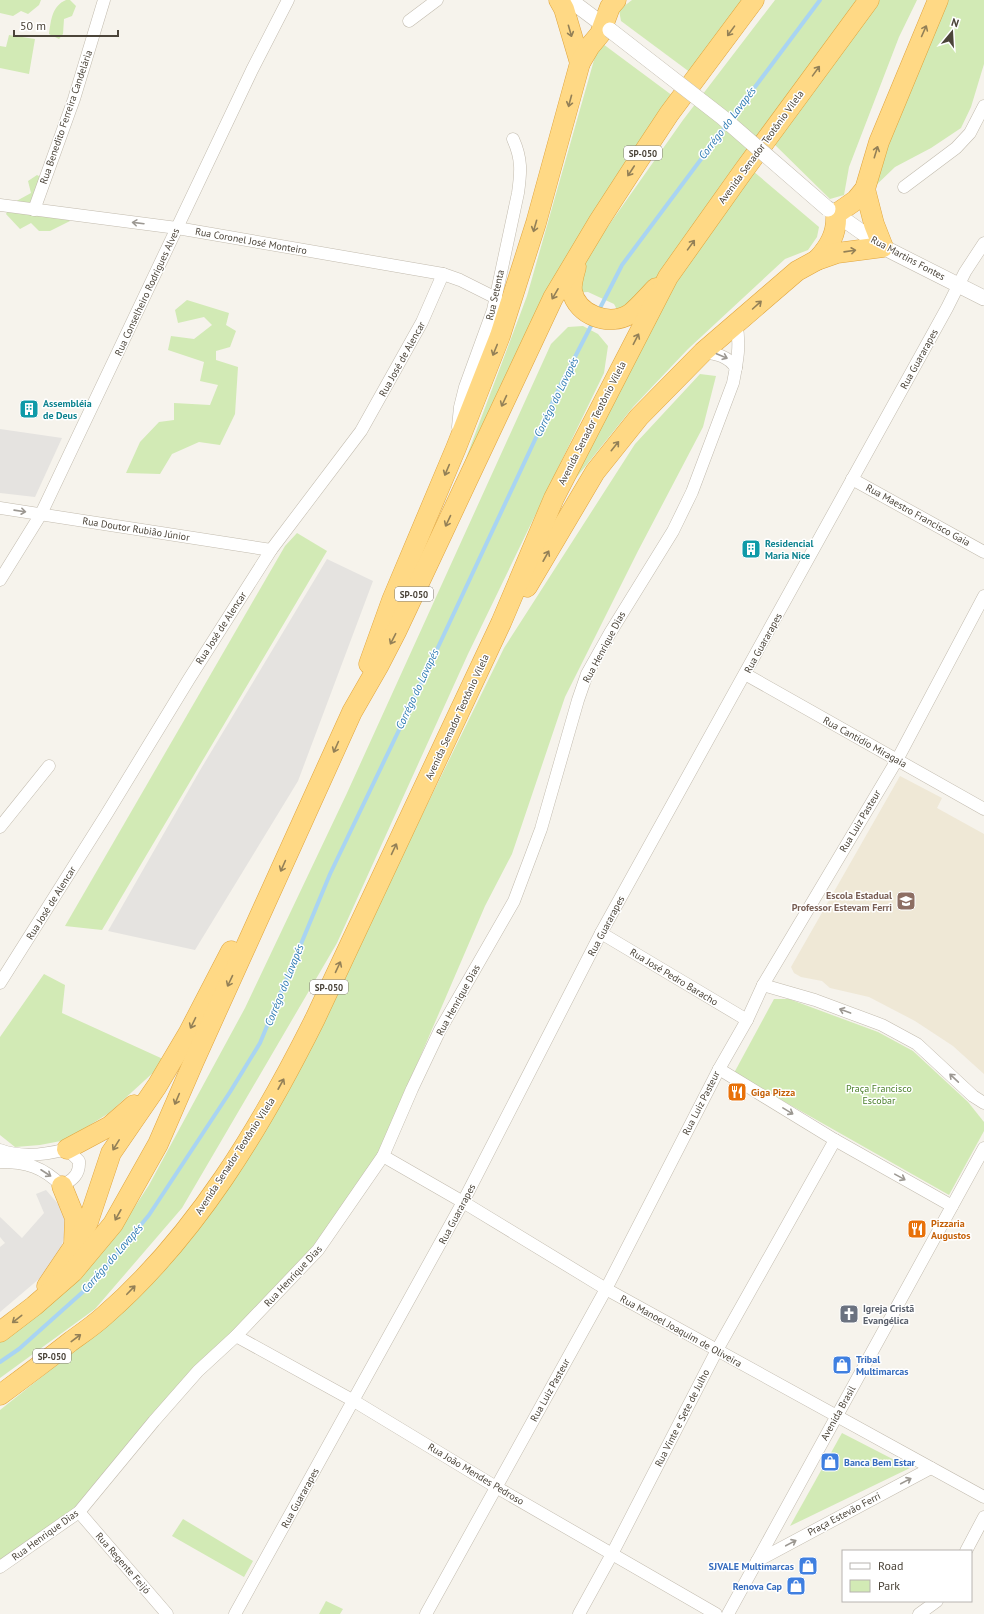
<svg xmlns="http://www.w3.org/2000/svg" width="984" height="1614" viewBox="0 0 984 1614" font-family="'PT Sans',sans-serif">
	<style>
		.education { fill: #efe8d6 }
		.green { fill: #d2eab5 }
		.parking { fill: #e5e3e0 }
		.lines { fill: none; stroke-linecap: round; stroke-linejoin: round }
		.stream { stroke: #a9d4f2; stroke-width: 4 }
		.minor-casing { stroke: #c2bbae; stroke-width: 13 }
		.tertiary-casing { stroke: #c2bbae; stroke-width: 16 }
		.trunk-casing { stroke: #e0a43c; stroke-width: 21 }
		.minor { stroke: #fff; stroke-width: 12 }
		.tertiary { stroke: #fff; stroke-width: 15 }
		.trunk { stroke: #ffd985; stroke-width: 20 }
		.tertiary-bridge-casing { stroke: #c2bbae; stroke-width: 16; stroke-linecap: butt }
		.tertiary-bridge { stroke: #fff; stroke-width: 15 }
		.oneway { stroke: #938057 }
		.oneway2 { stroke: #9c9892 }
		.labels { text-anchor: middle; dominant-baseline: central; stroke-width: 3; stroke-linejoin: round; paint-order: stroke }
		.shield { fill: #fff; stroke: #817c74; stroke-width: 1 }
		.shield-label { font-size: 9px; font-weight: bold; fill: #4b4439 }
		.street-label { font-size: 10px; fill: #4b4439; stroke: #fff }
		.culture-label { font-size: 10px; font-weight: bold; fill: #0d838f; stroke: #fff; text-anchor: start }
		.education-label { font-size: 10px; font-weight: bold; fill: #785e54; stroke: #fff; text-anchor: end }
		.park-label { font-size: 10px; fill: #4a7f2a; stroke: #fff }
		.food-label { font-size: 10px; font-weight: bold; fill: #c56008; stroke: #fff; text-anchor: start }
		.worship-label { font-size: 10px; font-weight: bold; fill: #5b616d; stroke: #fff; text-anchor: start }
		.shop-label { font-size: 10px; font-weight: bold; fill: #366cbe; stroke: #fff; text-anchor: start }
		.water-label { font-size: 11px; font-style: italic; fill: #2e7ab2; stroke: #fff }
	</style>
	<rect width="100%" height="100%" fill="#f6f3ec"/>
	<path class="education" d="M900,776l42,22 -5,10 47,26v240l-31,-28 -38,-25 -46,-24 -39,-9 -8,-7 -21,-4 -7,-4 -3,-6z"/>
	<g class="green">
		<path d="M0,0h41l-2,5 -11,9 -7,-3 -8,5 -13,-3z"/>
		<path d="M66,0h4l6,6 -4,10 -8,3 -1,15 -4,5 -10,-5c2,-14 3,-28 17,-34z"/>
		<path d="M632,0h115l-56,73 -70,-52 -2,-11z"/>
		<path d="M775,0h90l-240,325 -11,-21 -26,-12 -27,1 122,-173z"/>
		<path d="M878,0h39l-18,37 -50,130 -5,28 -14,4 -59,-58z"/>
		<path d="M945,0h39v64l-13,43 -10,21 -30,20 -36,19 -25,24z"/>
		<path d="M9,35l26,4 -6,35 -29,-6v-22l6,1z"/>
		<path d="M603,44l70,52 -228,418 82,-218 69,-243z"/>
		<path d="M753,171l66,56 -2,10 -9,13 -23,9 -97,90 -55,58 -61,76 61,-128 43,-72z"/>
		<path d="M37,175l9,5 -7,25 28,13 3,3 -20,10h-11l-8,-8 -11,6 -14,-15 5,-10 20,-11 -3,-12z"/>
		<path d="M187,300l42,13 -3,12 10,6 -6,16 -14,4v9l22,7 -3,47 -15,31 -21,-3 -27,12 -12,20 -34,-1 14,-31 19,-20 15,-2v-17l36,2 8,-20 -18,-4 4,-19 -36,-12 3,-14 23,3 18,-14 -8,-8 -26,6 -3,-13z"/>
		<path d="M583,326l15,8 10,12 -4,27 -136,281 -131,289 -155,265 -87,101 -95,69v-37l117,-107 32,-49 96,-177 102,-215 204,-449 17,-17z"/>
		<path d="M700,374l16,2 -13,51 -65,124 -73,146 -53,157 -27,52 -107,249 -64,93 -126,129 -113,133 -75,50v-150l107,-85 89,-104 154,-259 154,-314 131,-204z"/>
		<path d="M297,533l30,18 -225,379 -37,-4 220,-380z"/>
		<path d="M44,974l21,11 -3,28 101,46 -7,11 -47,43 -43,27 -26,5 -25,2 -15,-12v-98z"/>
		<path d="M774,999h15l89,33 35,19 55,51 16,20v9l-35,64 -215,-122z"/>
		<path d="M842,1433l68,35 -120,58z"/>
		<path d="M183,1519l70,42 -9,16 -72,-41z"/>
		<path d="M326,1601l17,8 -3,5h-21z"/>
	</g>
	<g class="parking">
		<path d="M0,429l62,9 -27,59 -35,-4z"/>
		<path d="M327,559l46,22 -75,200 -103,169 -87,-19 91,-159z"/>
		<path d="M46,1190l13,15 6,14v15l-6,21 -13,18 -46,39v-65l5,-4 -5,-6v-20l22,21 22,-25 -8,-19z"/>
	</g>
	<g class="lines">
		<g class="stream">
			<path d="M598,312l24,-47 198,-265"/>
			<path d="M0,1362l19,-13 75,-67 55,-67 81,-123 30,-49 70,-169 81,-169 150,-321 32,-62"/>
		</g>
		<defs>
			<g id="minor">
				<path d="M409,21l28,-21"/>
				<path d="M904,187l52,-39 14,-15 14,-27"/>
				<path d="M0,205l177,23 266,46 17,6 36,18"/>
				<path d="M34,210l40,-111 30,-99"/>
				<path d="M703,352c14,2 25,4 33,16"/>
				<path d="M458,427l2,-20 5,-20 28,-77 25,-117c3,-21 4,-34 -5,-54"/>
				<path d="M852,479l132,73"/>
				<path d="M0,508l271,42"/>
				<path d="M0,580l41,-66 211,-444 36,-70"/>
				<path d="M745,674l239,135"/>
				<path d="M0,827l49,-61"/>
				<path d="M601,933l146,87"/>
				<path d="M0,983l106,-168 83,-136 82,-129 90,-119 61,-109 21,-48"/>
				<path d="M763,985l52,15 67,25 35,19 56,52 11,7"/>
				<path d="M719,1069l116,71 117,66"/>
				<path d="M0,1150c22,8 45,5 67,-1l12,12c1,14 -7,19 -17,25 -19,-19 -35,-24 -62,-24"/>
				<path d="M383,1156l80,46 143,87 378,208"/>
				<path d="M236,1336l118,65 142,86 220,127"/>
				<path d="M79,1512l88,102"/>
				<path d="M966,1551l18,-34"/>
				<path d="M757,1561l174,-93"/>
				<path d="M0,1567l79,-55 75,-91 44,-50 38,-35 82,-86 65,-94 29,-67 28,-59 74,-129 27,-72 37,-129 9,-26 23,-41 63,-102 19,-39 41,-109c4,-20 8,-40 3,-59"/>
				<path d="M235,1614l228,-412 138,-269 346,-625 18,-36 19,-29"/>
				<path d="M426,1614l180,-325 113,-220 28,-49 16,-35 134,-225 87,-164"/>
				<path d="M579,1614l33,-60 105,-204 118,-210"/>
				<path d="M728,1614l256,-466"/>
				<path d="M919,1614l18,-13"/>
			</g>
			<g id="tertiary">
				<path d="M570,0l40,30"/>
				<path d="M829,209l54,38 101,51"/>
			</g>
			<g id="trunk">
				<path d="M559,0l5,9 16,54"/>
				<path d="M817,260c13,-14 20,-27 19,-46l20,-14 9,-11 14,-47 59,-142"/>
				<path d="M576,267c-2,7 -5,17 -4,24 5,24 37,36 58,23 9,-7 18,-18 26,-26"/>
				<path d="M527,587l68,-115 44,-55 64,-65 94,-81 20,-11 20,-7 46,-6 -9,-23 -9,-35"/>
				<path d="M369,664l23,-64 64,-152 44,-112 36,-113 44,-160 10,-17 10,-12 10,-27 6,-7"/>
				<path d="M67,1149l43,-23 24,-21"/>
				<path d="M62,1186l13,32 -1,25"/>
				<path d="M47,1286l35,-52 6,-12 23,-69 46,-67 32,-54 42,-81"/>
				<path d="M0,1332l34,-26 39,-34 40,-48 45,-80 36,-83 158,-349 27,-47 17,-33 157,-334 46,-77 35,-54 35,-53 85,-114"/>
				<path d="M0,1395c23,-17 47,-35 70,-53 11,-8 23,-16 34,-26 92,-80 157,-189 211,-297l186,-396 53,-125 114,-221 76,-107 125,-170"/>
			</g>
		</defs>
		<use href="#minor" class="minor-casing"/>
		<use href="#tertiary" class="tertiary-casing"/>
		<use href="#trunk" class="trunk-casing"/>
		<use href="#minor" class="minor"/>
		<use href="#tertiary" class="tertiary"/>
		<use href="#trunk" class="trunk"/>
		<defs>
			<path id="tertiary-bridge" d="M610,30l112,87 106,92"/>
		</defs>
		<use href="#tertiary-bridge" class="tertiary-bridge-casing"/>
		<use href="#tertiary-bridge" class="tertiary-bridge"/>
	</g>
	<defs><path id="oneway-shaft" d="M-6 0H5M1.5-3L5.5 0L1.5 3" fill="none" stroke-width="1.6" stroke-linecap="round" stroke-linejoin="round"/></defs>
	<g class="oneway">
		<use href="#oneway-shaft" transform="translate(570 31) rotate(74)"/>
		<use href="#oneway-shaft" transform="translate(731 31) rotate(126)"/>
		<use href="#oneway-shaft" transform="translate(924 31) rotate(-66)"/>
		<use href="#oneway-shaft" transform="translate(816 71) rotate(-54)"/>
		<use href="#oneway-shaft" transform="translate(570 101) rotate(105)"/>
		<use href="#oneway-shaft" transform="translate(876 152) rotate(-73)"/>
		<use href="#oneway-shaft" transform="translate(631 171) rotate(123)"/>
		<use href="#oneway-shaft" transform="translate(535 226) rotate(106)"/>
		<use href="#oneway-shaft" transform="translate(691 245) rotate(-54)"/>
		<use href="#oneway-shaft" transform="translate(850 251) rotate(-8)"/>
		<use href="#oneway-shaft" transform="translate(555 294) rotate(120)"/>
		<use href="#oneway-shaft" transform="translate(757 305) rotate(-42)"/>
		<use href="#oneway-shaft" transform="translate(636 339) rotate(-63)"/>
		<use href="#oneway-shaft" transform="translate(495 350) rotate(112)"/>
		<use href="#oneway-shaft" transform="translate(504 401) rotate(115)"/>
		<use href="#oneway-shaft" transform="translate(615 446) rotate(-51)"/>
		<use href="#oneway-shaft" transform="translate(447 470) rotate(113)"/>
		<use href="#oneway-shaft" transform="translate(448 521) rotate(115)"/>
		<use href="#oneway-shaft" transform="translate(546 556) rotate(-61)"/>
		<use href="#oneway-shaft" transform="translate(393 639) rotate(117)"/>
		<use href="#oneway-shaft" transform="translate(336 747) rotate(114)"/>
		<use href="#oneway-shaft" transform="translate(394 849) rotate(-65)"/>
		<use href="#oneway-shaft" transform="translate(283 866) rotate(114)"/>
		<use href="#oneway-shaft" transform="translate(338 967) rotate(-65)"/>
		<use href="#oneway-shaft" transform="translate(230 981) rotate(115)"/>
		<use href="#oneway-shaft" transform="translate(193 1023) rotate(116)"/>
		<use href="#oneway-shaft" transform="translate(281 1084) rotate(-61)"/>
		<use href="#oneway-shaft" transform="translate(177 1099) rotate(113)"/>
		<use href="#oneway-shaft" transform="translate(116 1145) rotate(122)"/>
		<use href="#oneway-shaft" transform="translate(118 1215) rotate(119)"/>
		<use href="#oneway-shaft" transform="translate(131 1290) rotate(-46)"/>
		<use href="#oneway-shaft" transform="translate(17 1319) rotate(142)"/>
		<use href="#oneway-shaft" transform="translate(76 1338) rotate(-37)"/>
	</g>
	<g class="oneway2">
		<use href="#oneway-shaft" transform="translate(138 223) rotate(-173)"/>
		<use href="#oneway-shaft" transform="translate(722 356) rotate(23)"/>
		<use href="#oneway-shaft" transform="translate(20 511) rotate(8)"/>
		<use href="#oneway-shaft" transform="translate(845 1011) rotate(-160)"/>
		<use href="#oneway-shaft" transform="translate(954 1078) rotate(-137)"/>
		<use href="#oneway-shaft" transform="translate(788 1111) rotate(31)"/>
		<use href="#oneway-shaft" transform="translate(46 1173) rotate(33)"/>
		<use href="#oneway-shaft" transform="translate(900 1177) rotate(29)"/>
		<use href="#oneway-shaft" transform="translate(906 1481) rotate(-28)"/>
		<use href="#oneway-shaft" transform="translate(791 1543) rotate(-28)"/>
	</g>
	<defs>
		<symbol id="building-square" viewBox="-11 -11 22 22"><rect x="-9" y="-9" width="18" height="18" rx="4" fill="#0f9aa8" stroke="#fff"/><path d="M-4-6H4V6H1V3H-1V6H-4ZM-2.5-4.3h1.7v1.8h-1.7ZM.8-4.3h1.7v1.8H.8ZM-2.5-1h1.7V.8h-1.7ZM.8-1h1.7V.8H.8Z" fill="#fff"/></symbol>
		<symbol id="school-square" viewBox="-11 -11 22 22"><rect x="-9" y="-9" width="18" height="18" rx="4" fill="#8d6e63" stroke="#fff"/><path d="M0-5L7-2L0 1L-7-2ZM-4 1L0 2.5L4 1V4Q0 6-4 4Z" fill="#fff"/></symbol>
		<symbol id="restaurant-square" viewBox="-11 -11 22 22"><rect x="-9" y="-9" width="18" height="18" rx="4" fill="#e8710a" stroke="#fff"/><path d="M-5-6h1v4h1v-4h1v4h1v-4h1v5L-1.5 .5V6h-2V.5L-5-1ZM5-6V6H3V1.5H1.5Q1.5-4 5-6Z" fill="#fff"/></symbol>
		<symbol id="church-square" viewBox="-11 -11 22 22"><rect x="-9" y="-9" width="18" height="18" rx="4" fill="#6b7280" stroke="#fff"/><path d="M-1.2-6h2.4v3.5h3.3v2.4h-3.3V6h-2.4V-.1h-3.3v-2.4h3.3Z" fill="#fff"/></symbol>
		<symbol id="shop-square" viewBox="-11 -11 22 22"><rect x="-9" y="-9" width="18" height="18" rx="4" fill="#3f7fe0" stroke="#fff"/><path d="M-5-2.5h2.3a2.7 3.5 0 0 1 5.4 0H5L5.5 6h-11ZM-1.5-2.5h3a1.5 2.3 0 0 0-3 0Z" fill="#fff"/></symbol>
	</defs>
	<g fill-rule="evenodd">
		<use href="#building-square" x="18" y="398" width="22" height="22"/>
		<use href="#building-square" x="740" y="538" width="22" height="22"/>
		<use href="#school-square" x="895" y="890" width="22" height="22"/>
		<use href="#restaurant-square" x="726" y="1081" width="22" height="22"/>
		<use href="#restaurant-square" x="906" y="1218" width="22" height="22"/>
		<use href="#church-square" x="838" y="1303" width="22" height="22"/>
		<use href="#shop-square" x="831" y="1354" width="22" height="22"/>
		<use href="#shop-square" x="819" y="1451" width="22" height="22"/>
		<use href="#shop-square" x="797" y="1555" width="22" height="22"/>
		<use href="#shop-square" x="785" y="1575" width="22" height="22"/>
	</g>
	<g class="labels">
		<g class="shield">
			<rect x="624" y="146" width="38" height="14" rx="3"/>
			<rect x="395" y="587" width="38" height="14" rx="3"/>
			<rect x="310" y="980" width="38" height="14" rx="3"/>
			<rect x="33" y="1349" width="38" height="14" rx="3"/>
		</g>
		<g class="shield-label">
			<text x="643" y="153">SP-050</text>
			<text x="414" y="594">SP-050</text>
			<text x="329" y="987">SP-050</text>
			<text x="52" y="1356">SP-050</text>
		</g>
		<g class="street-label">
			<text transform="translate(66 117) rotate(-71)">Rua Benedito Ferreira Candelária</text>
			<text transform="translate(761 147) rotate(-54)">Avenida Senador Teotônio Vilela</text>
			<text transform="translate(251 241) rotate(10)">Rua Coronel José Monteiro</text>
			<text transform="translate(908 258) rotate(28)">Rua Martins Fontes</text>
			<text transform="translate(147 292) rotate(-65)">Rua Conselheiro Rodrigues Alves</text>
			<text transform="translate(495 295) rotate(-77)">Rua Setenta</text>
			<text transform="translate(402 359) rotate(-61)">Rua José de Alencar</text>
			<text transform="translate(919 359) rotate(-61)">Rua Guararapes</text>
			<text transform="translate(592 423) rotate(-63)">Avenida Senador Teotônio Vilela</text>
			<text transform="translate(918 515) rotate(29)">Rua Maestro Francisco Gaia</text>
			<text transform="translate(136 529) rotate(9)">Rua Doutor Rubião Júnior</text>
			<text transform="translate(221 628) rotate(-57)">Rua José de Alencar</text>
			<text transform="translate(763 643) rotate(-61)">Rua Guararapes</text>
			<text transform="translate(604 647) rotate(-62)">Rua Henrique Dias</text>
			<text transform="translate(457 717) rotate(-65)">Avenida Senador Teotônio Vilela</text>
			<text transform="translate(865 742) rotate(29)">Rua Cantidio Miragaia</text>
			<text transform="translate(860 821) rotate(-59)">Rua Luiz Pasteur</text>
			<text transform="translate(51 903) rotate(-58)">Rua José de Alencar</text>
			<text transform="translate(606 926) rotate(-62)">Rua Guararapes</text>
			<text transform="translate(674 977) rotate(31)">Rua José Pedro Baracho</text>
			<text transform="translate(458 1000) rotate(-61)">Rua Henrique Dias</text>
			<text transform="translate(701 1103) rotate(-63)">Rua Luiz Pasteur</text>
			<text transform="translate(235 1156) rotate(-57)">Avenida Senador Teotônio Vilela</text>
			<text transform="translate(457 1214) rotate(-62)">Rua Guararapes</text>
			<text transform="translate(293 1276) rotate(-47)">Rua Henrique Dias</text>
			<text transform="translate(681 1331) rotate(29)">Rua Manoel Joaquim de Oliveira</text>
			<text transform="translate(550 1390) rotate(-61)">Rua Luiz Pasteur</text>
			<text transform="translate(838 1413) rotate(-61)">Avenida Brasil</text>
			<text transform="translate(682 1418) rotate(-63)">Rua Vinte e Sete de Julho</text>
			<text transform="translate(476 1474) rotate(31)">Rua João Mendes Pedroso</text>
			<text transform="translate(300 1498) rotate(-61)">Rua Guararapes</text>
			<text transform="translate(844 1514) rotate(-28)">Praça Estevão Ferri</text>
			<text transform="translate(45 1535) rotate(-36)">Rua Henrique Dias</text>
			<text transform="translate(123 1563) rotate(49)">Rua Regente Feijó</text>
		</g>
		<g class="culture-label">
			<text x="43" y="403">Assembléia<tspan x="43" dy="12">de Deus</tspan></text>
			<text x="765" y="543">Residencial<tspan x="765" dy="12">Maria Nice</tspan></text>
		</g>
		<g class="education-label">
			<text x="892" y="895">Escola Estadual<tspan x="892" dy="12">Professor Estevam Ferri</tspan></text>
		</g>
		<g class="park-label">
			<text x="879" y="1088">Praça Francisco<tspan x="879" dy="12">Escobar</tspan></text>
		</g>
		<g class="food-label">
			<text x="751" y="1092">Giga Pizza</text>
			<text x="931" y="1223">Pizzaria<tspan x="931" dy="12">Augustos</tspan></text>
		</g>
		<g class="worship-label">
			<text x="863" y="1308">Igreja Cristã<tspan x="863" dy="12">Evangélica</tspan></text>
		</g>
		<g class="shop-label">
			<text x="856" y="1359">Tribal<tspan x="856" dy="12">Multimarcas</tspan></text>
			<text x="844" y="1462">Banca Bem Estar</text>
			<text x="794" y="1566" text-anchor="end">SJVALE Multimarcas</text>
			<text x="782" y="1586" text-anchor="end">Renova Cap</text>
		</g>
		<g class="water-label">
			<text transform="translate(727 123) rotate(-53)">Corrégo do Lavapés</text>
			<text transform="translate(556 397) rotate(-64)">Corrégo do Lavapés</text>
			<text transform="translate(417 689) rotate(-65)">Corrégo do Lavapés</text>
			<text transform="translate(284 985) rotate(-68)">Corrégo do Lavapés</text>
			<text transform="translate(112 1258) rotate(-49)">Corrégo do Lavapés</text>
		</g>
	</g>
	<rect x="842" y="1550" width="130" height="52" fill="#ffffff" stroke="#b7b4b0"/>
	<rect x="850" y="1563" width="20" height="6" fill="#ffffff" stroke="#b7b4b0"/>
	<text x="878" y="1570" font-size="12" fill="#4b4439">Road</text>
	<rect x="850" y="1580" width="20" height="12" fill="#d2eab5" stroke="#b7b4b0"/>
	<text x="878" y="1590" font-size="12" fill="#4b4439">Park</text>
	<g transform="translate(952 32) rotate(18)" stroke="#ffffff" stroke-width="3" paint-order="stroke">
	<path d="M0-3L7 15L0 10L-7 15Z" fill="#4b4439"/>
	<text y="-6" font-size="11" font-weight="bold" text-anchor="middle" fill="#4b4439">N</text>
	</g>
	<path d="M14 30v6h104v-6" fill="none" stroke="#4b4439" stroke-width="2"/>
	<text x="20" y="30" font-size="12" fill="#4b4439" stroke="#ffffff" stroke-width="3" paint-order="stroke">50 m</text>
</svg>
